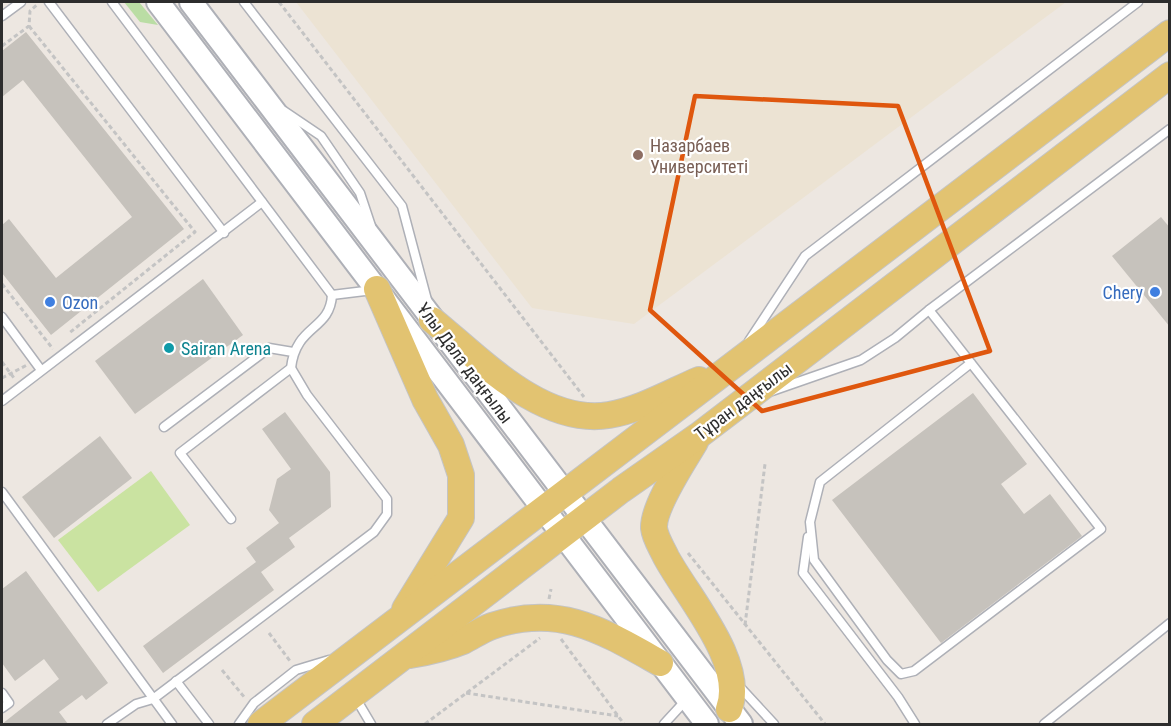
<svg xmlns="http://www.w3.org/2000/svg" width="1171" height="726" viewBox="0 0 1171 726" font-family="'Roboto Condensed',sans-serif">
	<style>
		.education { fill: #ece3d3 }
		.green { fill: #badda4 }
		.pitch { fill: #cae3a1 }
		.building { fill: #c6c2bc }
		.lines { fill: none; stroke-linecap: round; stroke-linejoin: round }
		.lane-casing { stroke: #aeb0b7; stroke-width: 11 }
		.secondary-casing { stroke: #aeb0b7; stroke-width: 26 }
		.primary-casing { stroke: #c4c4c4; stroke-width: 28 }
		.path { stroke: #c4c4c4; stroke-width: 3; stroke-dasharray: 4.5 3; stroke-linecap: butt }
		.lane { stroke: #fff; stroke-width: 8 }
		.secondary { stroke: #fff; stroke-width: 22 }
		.primary { stroke: #e2c371; stroke-width: 26 }
		.marked { fill: none; stroke: #df570e; stroke-width: 4.5; stroke-linejoin: round }
		.education-dot { fill: #8d6e63; stroke: #fff; stroke-width: 2 }
		.shop-dot { fill: #3f7fe0; stroke: #fff; stroke-width: 2 }
		.culture-dot { fill: #0f9aa8; stroke: #fff; stroke-width: 2 }
		.labels { text-anchor: middle; dominant-baseline: central; stroke-width: 4.5; stroke-linejoin: round; paint-order: stroke }
		.education-label { font-size: 18px; fill: #785e54; stroke: #fff; text-anchor: start }
		.shop-label { font-size: 18px; fill: #366cbe; stroke: #fff; text-anchor: end }
		.culture-label { font-size: 18px; fill: #0d838f; stroke: #fff; text-anchor: start }
		.street-label { font-size: 18px; fill: #2d2d2d; stroke: #fff }
	</style>
	<rect width="100%" height="100%" fill="#ede7e1"/>
	<path class="education" d="M296,2h770l-432,322 -102,-16z"/>
	<path class="green" d="M124,2h15l19,23 -18,-3z"/>
	<path class="pitch" d="M151,471l39,54 -92,67 -40,-52z"/>
	<g class="building">
		<path d="M26,32l158,197 -133,106 -49,-62v-48l7,-6 47,59 76,-61 -109,-137 -21,17v-46z"/>
		<path d="M1161,217l9,11v99l-58,-71z"/>
		<path d="M203,279l40,56 -108,79 -40,-53z"/>
		<path d="M973,393l54,71 -26,20 23,30 26,-20 32,42 -141,107 -109,-143z"/>
		<path d="M285,412l45,60 1,35 -42,31 6,9 -34,25 13,18 -111,83 -20,-27 113,-84 -10,-14 33,-25 -10,-13 8,-31 14,-10 -29,-40z"/>
		<path d="M100,436l32,42 -78,60 -32,-41z"/>
		<path d="M26,571l82,112 -22,17 -4,-5 -23,17 9,12h-66l57,-45 -15,-20 -29,22 -13,-18v-74z"/>
	</g>
	<g class="lines">
		<defs>
			<g id="lane">
				<path d="M49,2l175,231"/>
				<path d="M112,2l220,293 41,-5"/>
				<path d="M244,2l158,204 25,94"/>
				<path d="M2,16l19,-14"/>
				<path d="M284,111l37,25 39,57 11,33"/>
				<path d="M929,310l16,20 156,199 -187,142 -13,3 -14,-14 -73,-100 -4,-38 10,-40 151,-119"/>
				<path d="M2,317l39,53"/>
				<path d="M749,341l56,-85 333,-254"/>
				<path d="M772,391l89,-31 34,-22 34,-28 241,-181"/>
				<path d="M2,401l260,-199"/>
				<path d="M164,427l105,-79 24,4"/>
				<path d="M2,492l170,232"/>
				<path d="M231,519l-51,-66 111,-85c5,-44 39,-37 41,-73"/>
				<path d="M808,537l-5,36 95,124 17,27"/>
				<path d="M176,681l33,43"/>
				<path d="M738,685l36,39"/>
				<path d="M2,693l7,10 -7,5"/>
				<path d="M355,697l16,27"/>
				<path d="M107,724l29,-20 17,-5 221,-167 13,-18v-15l-80,-104 -16,-27"/>
				<path d="M239,724l15,-21 42,-33 33,-10"/>
				<path d="M664,724l23,-25"/>
				<path d="M1044,724l126,-101"/>
			</g>
			<g id="secondary">
				<path d="M158,2l549,722"/>
				<path d="M191,2l550,722"/>
			</g>
			<g id="primary">
				<path d="M377,289l48,110 26,46 10,30v43l-56,91"/>
				<path d="M432,320c48,39 110,106 177,95 31,-5 62,-23 90,-35"/>
				<path d="M695,442c-11,19 -42,64 -41,86 1,10 8,20 12,29 22,41 80,105 63,152"/>
				<path d="M410,655c18,-3 36,-7 53,-14 10,-5 18,-11 29,-15 67,-23 111,5 168,37"/>
				<path d="M261,724l909,-691"/>
				<path d="M315,724l306,-234 77,-54 472,-361"/>
			</g>
		</defs>
		<use href="#lane" class="lane-casing"/>
		<use href="#secondary" class="secondary-casing"/>
		<use href="#primary" class="primary-casing"/>
		<g class="path">
			<path d="M279,2l305,395"/>
			<path d="M29,26l166,206 -127,102"/>
			<path d="M2,46l27,-20 1,-15 8,-7"/>
			<path d="M2,284l51,65"/>
			<path d="M2,362l12,16"/>
			<path d="M2,378l25,-13"/>
			<path d="M688,553l137,171"/>
			<path d="M549,599l2,-10"/>
			<path d="M745,625l20,-161"/>
			<path d="M269,633l21,28"/>
			<path d="M561,639l63,85"/>
			<path d="M222,670l23,28"/>
			<path d="M466,693l152,23"/>
			<path d="M425,724l115,-86"/>
		</g>
		<use href="#lane" class="lane"/>
		<use href="#secondary" class="secondary"/>
		<use href="#primary" class="primary"/>
	</g>
	<path class="marked" d="M695,96l203,10 92,245 -228,60 -112,-101z"/>
	<circle class="education-dot" cx="638" cy="155" r="6"/>
	<g class="shop-dot">
		<circle cx="1155" cy="292" r="6"/>
		<circle cx="50" cy="302" r="6"/>
	</g>
	<circle class="culture-dot" cx="169" cy="348" r="6"/>
	<g class="labels">
		<g class="education-label">
			<text x="650" y="145">Назарбаев<tspan x="650" dy="21">Университеті</tspan></text>
		</g>
		<g class="shop-label">
			<text x="1143" y="292">Chery</text>
			<text x="62" y="302" text-anchor="start">Ozon</text>
		</g>
		<g class="culture-label">
			<text x="181" y="348">Sairan Arena</text>
		</g>
		<g class="street-label">
			<text transform="translate(465 363) rotate(53)">Ұлы Дала даңғылы</text>
			<text transform="translate(743 401) rotate(-37)">Тұран даңғылы</text>
		</g>
	</g>
	<rect width="1171" height="726" fill="none" stroke="#2d2d2d" stroke-width="6"/>
</svg>
